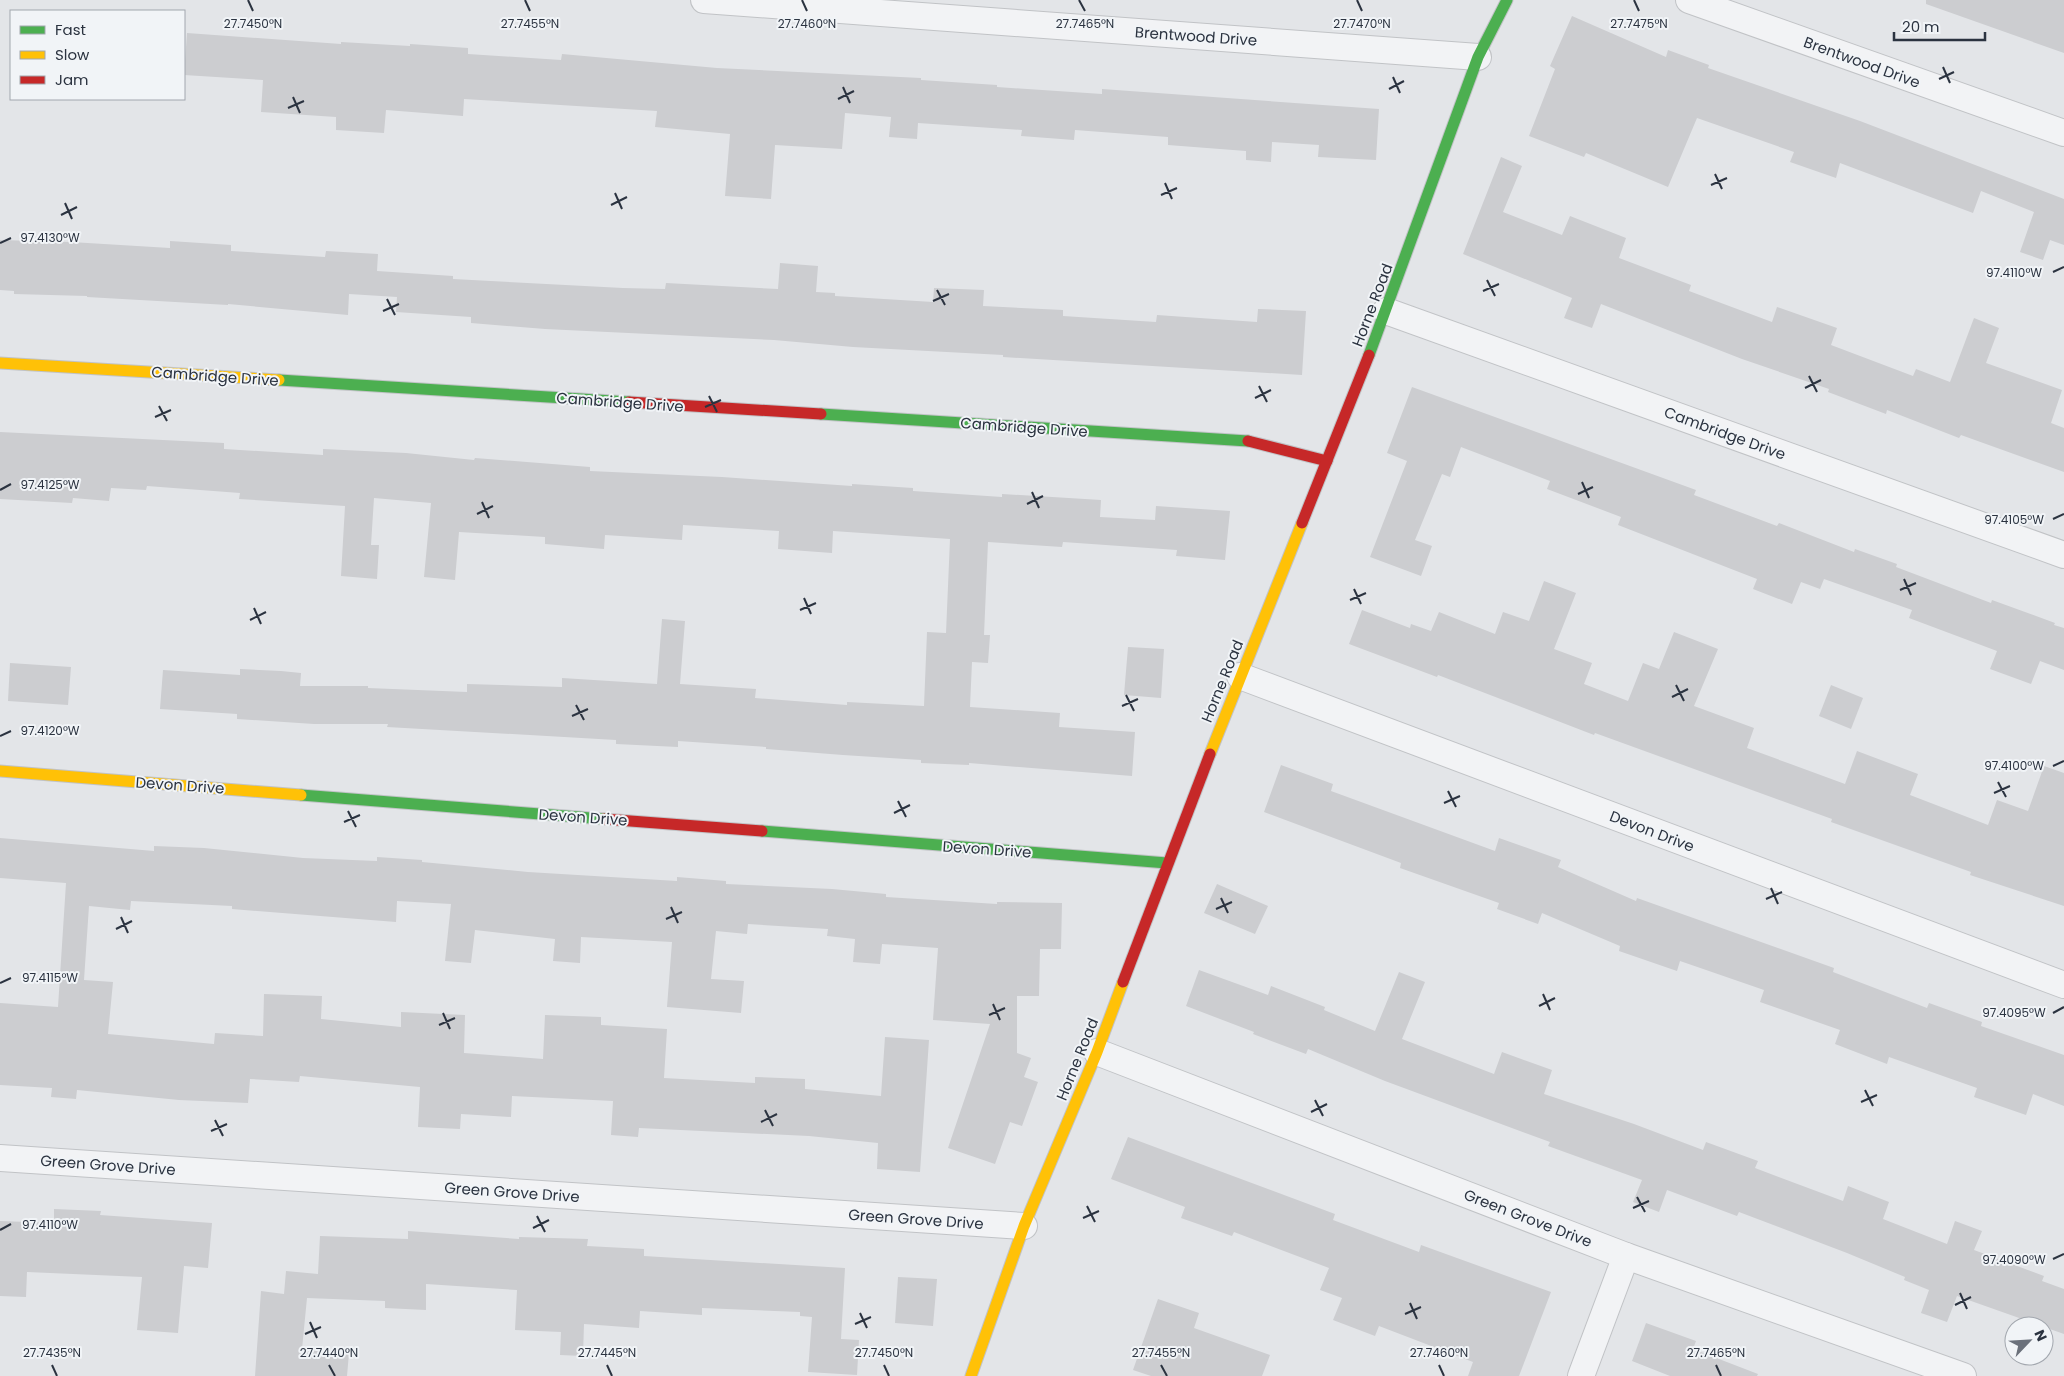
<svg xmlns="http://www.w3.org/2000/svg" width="2064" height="1376" viewBox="0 0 2064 1376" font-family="Poppins,sans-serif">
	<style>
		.building { fill: #cccdd0 }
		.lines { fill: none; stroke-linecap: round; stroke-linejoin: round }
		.street-casing { stroke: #c1c3c6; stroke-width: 28 }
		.fast-casing { stroke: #c1c3c6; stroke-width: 13 }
		.slow-casing { stroke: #c1c3c6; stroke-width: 13 }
		.jam-casing { stroke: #c1c3c6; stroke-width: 13 }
		.street { stroke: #f2f3f5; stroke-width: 26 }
		.fast { stroke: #4caf50; stroke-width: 11 }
		.slow { stroke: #ffc107; stroke-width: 11 }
		.jam { stroke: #c62828; stroke-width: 11 }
		.ticks { fill: none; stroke: #2b3340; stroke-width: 2 }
		.labels { text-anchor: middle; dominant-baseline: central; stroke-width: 4; stroke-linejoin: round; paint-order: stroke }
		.street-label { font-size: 15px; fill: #2b3340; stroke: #f1f4f7 }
		.ticks-label { font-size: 12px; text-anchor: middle; fill: #2b3340; stroke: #f1f4f7; stroke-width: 4; stroke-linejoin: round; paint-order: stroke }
	</style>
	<rect width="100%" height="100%" fill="#e3e5e8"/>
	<g class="building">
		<path d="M1926,0h138v53l-138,-49z"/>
		<path d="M1572,16l94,41 2,-7 41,15 -1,3 152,53 204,78v46l-14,-5 -7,20 -23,-8 14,-40 -53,-21 -8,22 -133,-50 -4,15 -46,-16 4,-10 -97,-34 -29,69 -82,-34 -2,4 -55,-21 26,-67 -5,-3z"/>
		<path d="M187,33l154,11v-2l69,4v-2l58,4v6l93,6 1,-6 155,14 204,10v2l76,5v2l105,7v-5l277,20 -3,51 -58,-3 1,-12 -47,-3 -1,20 -25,-2v-9l-78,-6v-8l-93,-7 -1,10 -53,-4 1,-6 -104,-7 -1,16 -28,-2 2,-20 -46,-4 -3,36 -67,-4 -4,54 -46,-3 5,-62 -75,-7 2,-16 -193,-12 -1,17 -77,-6 -2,23 -48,-3v-13l-75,-5 2,-32 -79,-5z"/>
		<path d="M1501,157l21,9 -19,46 59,23 8,-19 56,22 -7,20 72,27 -2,6 83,31 5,-15 60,21 -6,17 82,31 3,-7 34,13 24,-64 25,10 -13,35 76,27 -11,33 13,5v44l-103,-37 -2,3 -72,-28 -1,4 -58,-22 1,-3 -87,-30 -141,-55 -9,24 -28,-10 8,-20 -109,-44z"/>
		<path d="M0,240l71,2 99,6v-7l61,4v6l94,6 1,-6 52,3 -1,17 76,5v3l170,9 42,1 1,-6 112,6 2,-26 38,3 -2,26 19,1v3l98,6 1,-14 50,2 -1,16 80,4v6l93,6 1,-7 100,7 1,-13 48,2 -4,64 -299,-18v-2l-150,-8 -79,-7 -229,-11 -74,-6v-6l-75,-5 1,-15 -48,-3 -1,21 -120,-11v1l-141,-8v-1l-73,-2v-3l-14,-1z"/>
		<path d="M1412,387l284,103 -2,5 83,31 2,-3 75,29 1,-3 42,15 -1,3 95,36 1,-3 63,23 -1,2 10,3v42l-24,-9 -9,23 -41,-15 7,-18 -88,-33 3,-8 -88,-31 -4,10 -19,-7 -9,22 -39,-15 4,-10 -139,-54 3,-8 -74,-28 3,-8 -89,-34 -11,30 -8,-3 -27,66 17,6 -11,30 -51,-19 37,-96 -20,-8z"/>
		<path d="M0,432l224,11v6l99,6v-6l83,4 68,7 1,-2 115,9v4l132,6 130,9v-2l61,4v3l89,6v-3l99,6 -1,17 55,3 1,-14 74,5 -5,49 -49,-4 1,-6 -114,-8 -1,5 -74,-5 -4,93h6l-2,28 -16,-1 -2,45 90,6 -1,14 76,5 -3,44 -163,-13v2l-48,-2v-3l-78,-5 -77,-6v-2l-88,-6v6l-62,-3v-4l-229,-13 1,-3h-74l-77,-5v-5l-77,-5 3,-39 77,5v-6l41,2 20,2 -1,13h68v2l99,4v-8l95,3v-9l95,6 5,-65 23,2 -5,63 76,5 -1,9 92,7v-3l77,4 3,-74 19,1 4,-94 -117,-8 -1,22 -54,-4 1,-18 -96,-6 -1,15 -77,-5 -1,14 -59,-5v-7l-86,-5 -4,48 -31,-3 7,-74 -57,-5 -3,47h8l-2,34 -36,-3 4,-70 -106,-7 1,-6 -93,-7 -1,4 -35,-2 -2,13 -36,-3 -1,5 -72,-4z"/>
		<path d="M1544,581l32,12 -22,56 38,14 -8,21 44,17 15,-38 16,6 15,-37 44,17 -24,57 60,22 -7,20 98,36 12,-33 61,23 -8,21 78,30 9,-25 31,11 16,-45 20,7v133l-94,-31 1,-3 -140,-50 1,-3 -237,-86 -1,2 -156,-60 -1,2 -88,-33 13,-34 48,18 1,-4 20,7 8,-19 56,22 8,-22 26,9z"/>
		<path d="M1128,647l36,2 -3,49 -37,-3z"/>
		<path d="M10,663l61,4 -3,38 -60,-4z"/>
		<path d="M1831,685l32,13 -12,31 -32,-13z"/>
		<path d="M1281,765l52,19 -2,7 164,60 4,-13 62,22 -3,7 78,34 1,-3 197,70 -1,4 94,36 2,-5 53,19 -1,4 83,29v51l-31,-12 -7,21 -52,-18 3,-9 -88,-31 -2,7 -52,-20 5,-14 -80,-28 4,-12 -84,-29 -3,10 -58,-20 1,-5 -78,-33 -4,11 -41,-15 2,-6 -99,-35 1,-5 -137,-51z"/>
		<path d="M0,838l154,13v-5l50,2 99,10 74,3v-4l45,3v2l106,10 149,9v-4l49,4v3l106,5 54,5v3l111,7v-2l65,1 -1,46h-21l-1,47h-22v57l14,5 -7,19 14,5 -16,44 -12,-4 -15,42 -47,-16 42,-124 -57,-4 5,-72 -56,-4 -2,20 -27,-2 2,-23 -28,-3 1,-7 -80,-5 -1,10 -31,-3 -5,48 33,2 -3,32 -74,-6 5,-65 -91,-5 -1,26 -27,-2 2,-22 -80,-9 -4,33 -26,-2 6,-57 -54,-3 -1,21 -164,-13v-3l-101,-5 -1,9 -41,-4 -5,74 29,2 -5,52 106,10 1,-11 48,3 1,-42 58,2 -1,23 80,8v-15l64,3 -1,38 79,6 2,-44 56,2v8l66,4 -3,49 91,5v-6l50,2v10l76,7 4,-59 44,3 -9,132 -43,-3 1,-26 -69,-7 -170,-8 -1,9 -27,-2 2,-34 -101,-5 -1,21 -50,-3 -1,15 -42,-2 2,-40 -120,-11 -1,6 -49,-3 -2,24 -69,-3 -102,-10 -1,9 -25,-2 1,-9 -52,-3v-82l58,4 8,-124 -66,-5z"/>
		<path d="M1217,884l51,22 -13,28 -51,-21z"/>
		<path d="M1199,970l69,25 3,-9 54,21 -1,3 51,21 24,-59 26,10 -23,57 92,35 8,-22 50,18 -8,24 90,30 69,26 3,-8 52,19 -3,7 88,33 5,-15 41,16 -6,17 64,25 8,-23 27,10 -8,19 70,26 -2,5 22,8v45l-107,-38 -10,26 -26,-9 8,-23 -25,-10 1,-3 -58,-24 -108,-41 -2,4 -70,-26 -8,22 -26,-10 9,-22 -94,-34 2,-4 -165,-61 -77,-32 -2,5 -53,-20 1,-2 -68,-26z"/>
		<path d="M1128,1137l207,77 -2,6 86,32 2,-7 130,47 -32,84h-51l5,-14 -94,-36 -4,10 -42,-16 9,-22 -22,-8 9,-22 -95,-36 -2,4 -51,-18 4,-11 -74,-28z"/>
		<path d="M54,1209l47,2 -1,4 112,8 -4,45 -24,-2 -6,67 -41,-3 5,-53 -115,-5 -1,25 -26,-1v-75l54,2z"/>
		<path d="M408,1231l111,8v-2l69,2 -1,7 57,3v7l201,12 -4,71 18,1 -2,35 -49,-3 4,-55 -12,-1v-4l-98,-4v7l-62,-4 -1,17 -55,-4 -1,32 -23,-1 1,-23 -46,-2 2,-40 -91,-6v26l-41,-2v-7l-78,-3 -5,51 47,4 -2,23h-92l6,-85 23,3 2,-23 32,3 2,-38 88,3z"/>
		<path d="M898,1277l39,2 -4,47 -38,-3z"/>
		<path d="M1158,1299l41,14 -5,15 76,27 -8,21h-111l-18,-6z"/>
		<path d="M1646,1323l50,18 -3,8 65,25 -1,2h-87l-38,-15z"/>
	</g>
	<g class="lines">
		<defs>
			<g id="street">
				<path d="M704,0l774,57"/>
				<path d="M1689,0l375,133"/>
				<path d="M1386,311l678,244"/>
				<path d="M1240,676l824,309"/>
				<path d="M1097,1052l529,204 337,120"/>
				<path d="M0,1158l1024,68"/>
				<path d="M1581,1376l45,-120"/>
			</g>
			<g id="fast">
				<path d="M1369,355l109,-298 29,-57"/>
				<path d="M279,380l350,22"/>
				<path d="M821,414l427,27"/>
				<path d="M301,795l303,24"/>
				<path d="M762,831l405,32"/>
			</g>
			<g id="slow">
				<path d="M0,363l279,17"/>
				<path d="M1210,754l92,-231"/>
				<path d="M0,771l301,24"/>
				<path d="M971,1376l53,-150 73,-174 26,-70"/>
			</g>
			<g id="jam">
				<path d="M629,402l192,12"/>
				<path d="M1248,441l79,20"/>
				<path d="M1302,523l67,-168"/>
				<path d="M604,819l158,12"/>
				<path d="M1123,982l87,-228"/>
			</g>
		</defs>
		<use href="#street" class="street-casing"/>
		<use href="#fast" class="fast-casing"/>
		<use href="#slow" class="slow-casing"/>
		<use href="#jam" class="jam-casing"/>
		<use href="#street" class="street"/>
		<use href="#fast" class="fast"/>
		<use href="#slow" class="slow"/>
		<use href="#jam" class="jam"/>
	</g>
	<path class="ticks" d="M248,0l5,11M525,0l5,11M802,0l5,11M1079,0l6,11M1357,0l5,11M1634,0l5,11M1943,67l7,16M1393,77l7,16M1939,79l15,-7M843,87l7,16M1389,89l15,-8M293,97l7,16M838,99l16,-8M288,108l16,-7M1715,174l7,15M1165,183l7,16M1711,185l16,-7M615,193l7,16M1161,195l16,-7M65,203l7,16M611,205l16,-8M61,215l16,-8M0,243l11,-5M2053,272l11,-5M1487,280l8,16M937,290l8,15M1483,291l16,-7M387,299l8,16M933,301l16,-7M383,311l16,-7M1809,376l8,16M1259,386l8,16M1805,388l16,-8M709,396l8,16M1255,398l16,-8M159,406l8,15M705,407l16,-7M155,417l16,-7M1582,482l7,16M0,490l11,-6M1032,492l7,16M1578,494l15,-7M482,502l7,16M1027,504l16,-8M477,514l16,-8M2053,519l11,-5M1904,579l7,16M1354,589l7,15M1900,590l16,-7M804,598l7,16M1350,600l16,-7M254,608l7,16M800,610l16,-7M250,620l16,-8M1676,685l8,16M1126,695l8,16M1672,697l16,-8M576,705l8,15M1122,706l16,-7M572,716l16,-7M0,736l11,-5M2053,766l11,-5M1998,782l8,15M1448,791l8,16M1994,793l16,-7M898,801l8,16M1444,803l16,-7M348,811l8,16M894,813l16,-8M344,822l16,-7M1771,888l7,16M1221,898l7,15M1766,899l16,-7M671,907l7,16M1216,909l16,-7M121,917l7,16M666,919l16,-7M116,929l16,-8M0,983l11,-5M1543,994l7,16M993,1004l7,16M1539,1006l16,-8M443,1013l7,16M2053,1013l11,-6M989,1015l16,-7M439,1025l16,-7M1865,1090l8,16M1315,1100l8,16M1861,1102l16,-7M765,1110l8,16M1311,1112l16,-8M215,1120l8,16M761,1122l16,-8M211,1131l16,-7M1637,1197l8,15M1087,1206l8,16M1633,1208l16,-7M537,1216l8,16M1083,1218l16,-7M533,1228l16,-8M0,1230l11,-6M2053,1259l11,-5M1960,1293l7,16M1410,1303l7,16M1955,1305l16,-8M860,1313l7,15M1405,1314l16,-7M310,1322l7,16M855,1324l16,-7M305,1334l16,-7M52,1365l5,11M329,1365l6,11M607,1365l5,11M884,1365l5,11M1161,1365l6,11M1439,1365l5,11M1716,1365l5,11"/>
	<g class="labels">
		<g class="street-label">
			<text transform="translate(1196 36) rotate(4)">Brentwood Drive</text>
			<text transform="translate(1862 62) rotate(20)">Brentwood Drive</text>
			<text transform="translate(1372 305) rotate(-69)">Horne Road</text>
			<text transform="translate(215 376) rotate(4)">Cambridge Drive</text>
			<text transform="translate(620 402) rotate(4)">Cambridge Drive</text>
			<text transform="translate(1024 427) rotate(4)">Cambridge Drive</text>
			<text transform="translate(1725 433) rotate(20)">Cambridge Drive</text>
			<text transform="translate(1222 681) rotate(-68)">Horne Road</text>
			<text transform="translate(180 785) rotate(4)">Devon Drive</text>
			<text transform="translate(583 817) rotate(4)">Devon Drive</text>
			<text transform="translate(1652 831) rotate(21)">Devon Drive</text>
			<text transform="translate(987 849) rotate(4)">Devon Drive</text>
			<text transform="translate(1077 1059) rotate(-68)">Horne Road</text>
			<text transform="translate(108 1165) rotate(4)">Green Grove Drive</text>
			<text transform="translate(512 1192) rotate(4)">Green Grove Drive</text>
			<text transform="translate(1528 1218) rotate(21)">Green Grove Drive</text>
			<text transform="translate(916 1219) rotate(4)">Green Grove Drive</text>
		</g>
	</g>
	<g class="ticks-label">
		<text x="253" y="28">27.7450°N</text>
		<text x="530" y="28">27.7455°N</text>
		<text x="807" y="28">27.7460°N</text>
		<text x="1085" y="28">27.7465°N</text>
		<text x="1362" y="28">27.7470°N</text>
		<text x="1639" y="28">27.7475°N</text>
		<text x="50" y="242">97.4130°W</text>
		<text x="2014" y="277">97.4110°W</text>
		<text x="50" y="489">97.4125°W</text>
		<text x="2014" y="524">97.4105°W</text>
		<text x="50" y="735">97.4120°W</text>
		<text x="2014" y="770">97.4100°W</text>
		<text x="50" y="982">97.4115°W</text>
		<text x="2014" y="1017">97.4095°W</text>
		<text x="50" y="1229">97.4110°W</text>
		<text x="2014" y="1264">97.4090°W</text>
		<text x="52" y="1357">27.7435°N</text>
		<text x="329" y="1357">27.7440°N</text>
		<text x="607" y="1357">27.7445°N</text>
		<text x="884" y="1357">27.7450°N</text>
		<text x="1161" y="1357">27.7455°N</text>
		<text x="1439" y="1357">27.7460°N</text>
		<text x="1716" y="1357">27.7465°N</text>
	</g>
	<rect x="10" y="10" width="175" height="90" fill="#f1f4f7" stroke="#a2a7ae"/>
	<rect x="20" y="26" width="25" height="8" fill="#4caf50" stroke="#a2a7ae"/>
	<text x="55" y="35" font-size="15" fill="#2b3340">Fast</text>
	<rect x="20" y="51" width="25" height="8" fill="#ffc107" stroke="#a2a7ae"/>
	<text x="55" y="60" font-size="15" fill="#2b3340">Slow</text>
	<rect x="20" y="76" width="25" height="8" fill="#c62828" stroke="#a2a7ae"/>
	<text x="55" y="85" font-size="15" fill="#2b3340">Jam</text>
	<g transform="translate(2029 1341) rotate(65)"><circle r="24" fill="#f1f4f7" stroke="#a2a7ae"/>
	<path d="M0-4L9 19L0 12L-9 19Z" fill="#6b717b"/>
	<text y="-8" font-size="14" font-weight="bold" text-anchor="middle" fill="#2b3340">N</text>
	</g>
	<path d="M1894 32v8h91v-8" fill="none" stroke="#2b3340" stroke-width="2.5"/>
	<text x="1902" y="32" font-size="15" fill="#2b3340" stroke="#f1f4f7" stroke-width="4" paint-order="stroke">20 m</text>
</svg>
